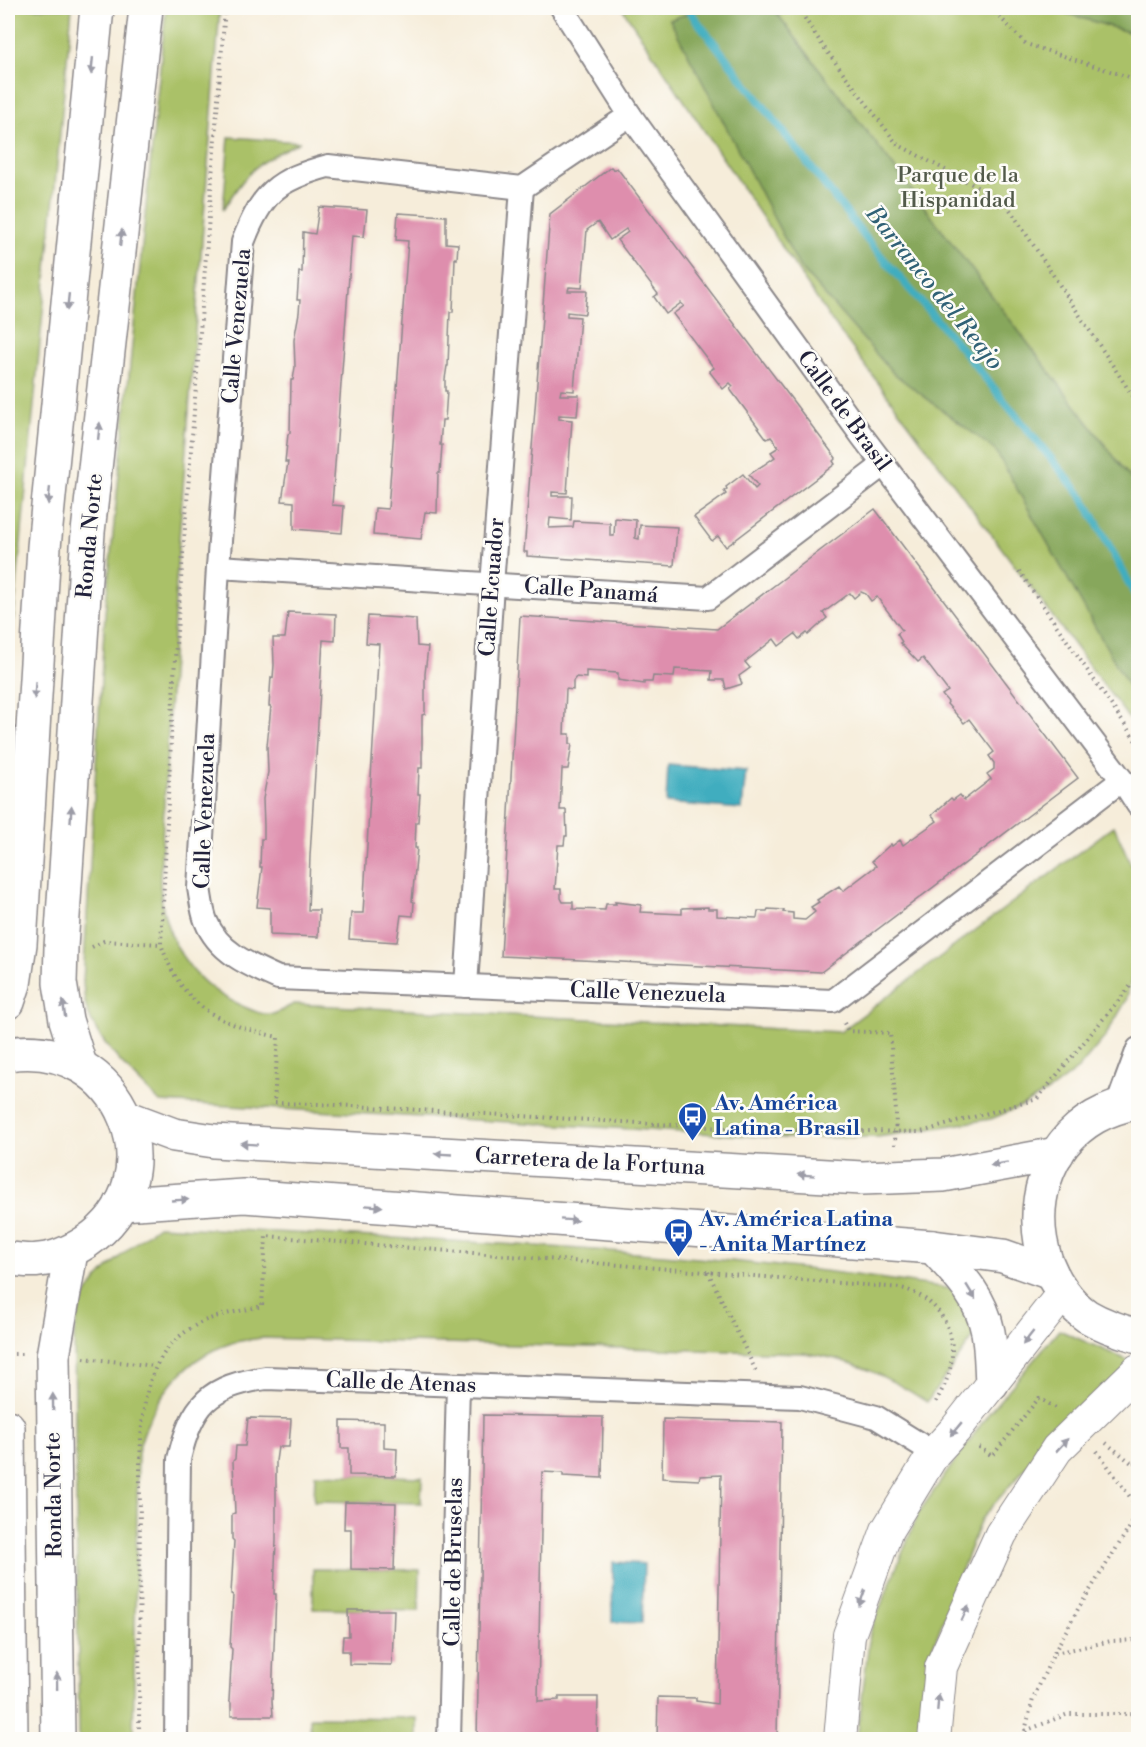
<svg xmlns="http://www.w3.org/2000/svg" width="1146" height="1747" viewBox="0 0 1146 1747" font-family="'Libre Bodoni',serif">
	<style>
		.green { fill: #aac167; stroke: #667251; stroke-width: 1.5 }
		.forest { fill: #87a75c; stroke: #54644c; stroke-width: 1.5 }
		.water { fill: #41adbf; stroke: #32687d; stroke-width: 1.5 }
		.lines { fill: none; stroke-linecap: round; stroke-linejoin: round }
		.stream { stroke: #41adbf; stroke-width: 8 }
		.building { fill: #de8ead; fill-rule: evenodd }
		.street-casing { stroke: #8c888a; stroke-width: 26 }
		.secondary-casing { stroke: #8c888a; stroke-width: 34 }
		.primary-casing { stroke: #8c888a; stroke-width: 36 }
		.path { stroke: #8c888a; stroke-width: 4; stroke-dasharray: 1.5 4.5; stroke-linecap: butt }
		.street { stroke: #fff; stroke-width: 22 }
		.secondary { stroke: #fff; stroke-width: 32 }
		.primary { stroke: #fff; stroke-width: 33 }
		.oneway { fill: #9c9ca7 }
		.labels { text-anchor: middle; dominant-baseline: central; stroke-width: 5; stroke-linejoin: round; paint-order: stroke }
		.park-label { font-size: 22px; fill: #525a4a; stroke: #fdfcf7 }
		.street-label { font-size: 22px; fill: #22223b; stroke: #fdfcf7 }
		.transit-label { font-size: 22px; font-weight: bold; fill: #164399; stroke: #fdfcf7; text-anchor: start }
		.water-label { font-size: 24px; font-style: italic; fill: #306176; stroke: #fdfcf7 }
	</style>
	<rect width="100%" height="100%" fill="#fdfcf7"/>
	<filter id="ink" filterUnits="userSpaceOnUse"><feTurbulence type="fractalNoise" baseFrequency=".0167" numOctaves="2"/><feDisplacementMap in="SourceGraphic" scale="12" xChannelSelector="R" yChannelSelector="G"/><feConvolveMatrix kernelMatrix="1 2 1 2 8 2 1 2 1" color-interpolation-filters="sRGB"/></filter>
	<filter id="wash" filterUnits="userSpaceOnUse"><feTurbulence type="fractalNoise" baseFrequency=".008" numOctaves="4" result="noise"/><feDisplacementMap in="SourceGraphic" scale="24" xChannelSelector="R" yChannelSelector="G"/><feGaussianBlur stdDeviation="1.35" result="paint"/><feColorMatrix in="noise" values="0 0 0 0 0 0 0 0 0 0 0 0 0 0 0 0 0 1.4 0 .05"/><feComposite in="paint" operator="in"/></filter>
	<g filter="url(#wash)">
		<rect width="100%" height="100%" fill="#f6edda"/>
		<g class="green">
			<path d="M8,8h64l-64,669z"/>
			<path d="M166,8h54l-43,557 -17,313c0,54 28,103 78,126 9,4 24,12 35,10 7,-2 14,-7 21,-10l546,28 274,-206 19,43 5,27v57l-12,48 -21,36 -27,32 -28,21 -28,16 -31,13 -113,18 -92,1 -626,-36c-25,-25 -62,-58 -73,-92 -3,-9 -3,-19 -4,-28l22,-369z"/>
			<path d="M622,8h516v723l-309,-414z"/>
			<path d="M229,137l71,5c-42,19 -53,28 -77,68z"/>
			<path d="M158,1226c269,15 541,21 807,65l15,37 -53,74c-40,-26 -77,-44 -124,-49l-542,-15c-10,2 -22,2 -32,6 -49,16 -79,60 -91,108l-5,287 -54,1 -5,-406c2,-9 4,-19 7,-28 9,-27 53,-63 77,-80z"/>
			<path d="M1059,1330l75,33 -74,65 -79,91 -48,128 -15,92 -61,1 13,-108 49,-120 70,-99z"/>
			<path d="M315,1474l107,3 -1,26 -107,-2z"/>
			<path d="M313,1569l107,1 -1,41 -106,-2z"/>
			<path d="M310,1717l107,1v21h-107z"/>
		</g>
		<g class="forest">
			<path d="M702,8h71l365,480v215l-143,-253 -102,-77 -94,-107 -129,-246z"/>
			<path d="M1053,8h85v27l-83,-25z"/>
		</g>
		<g class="water">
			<path d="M668,765l78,6 -4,38 -76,-6z"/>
			<path d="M613,1562l31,2 -2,59 -30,-1z"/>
		</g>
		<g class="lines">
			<path class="stream" d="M687,8l182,234 92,106 123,151 54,101"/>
		</g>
		<g id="blocks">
			<g class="building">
				<path d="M611,167l3,3 3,-2 219,290 -3,3 2,3 -109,83 -8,-11 -6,5 -18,-24 32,-23 -2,-3 3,-2 -1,-2 17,-13 12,15 3,-3 -9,-11 26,-18 -4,-5 8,-5 -8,-10 -4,2 -37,-50 3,-3 -3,-3 -7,6 -14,-18 5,-3 -41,-54 11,-8 -3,-3 -15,11 -12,-17 4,-3 -41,-54 11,-8 -2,-3 -16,11 -12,-18 -11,8 -5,58 -13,-1 -1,4h19l-2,23 -18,-2v4l13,1 -6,74 -13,-1 -1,5h19l-2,21 -18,-1v4l13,1 -5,73 -15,-1v4h20l-1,24 -21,-2 -1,10 24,-1 1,-6 36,2v13h4l1,-18 21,2 -1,18 4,1 1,-14 37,2 -3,39 -147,-10v-4h-3l26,-338z"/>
				<path d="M319,207l48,3 -3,27 -12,-1 -18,242 -2,27 12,1 -2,27 -48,-4v-27l-12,-1 6,-39h-3l3,-28 2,-1 1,-53h2l2,-13 -1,-27 5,-27 1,-13h-3l2,-28h3l1,-40 12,2z"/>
				<path d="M398,213l48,3v27l12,1 -1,15 -2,-1 -2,54h-3l-2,54h-1l-2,13v12h2l-2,29h-3l-2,25h2l-2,28h-2l-1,40 -12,-1 -4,27 -48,-4 2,-27 13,1 20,-268 -12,-1z"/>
				<path d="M875,509l203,269 -257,194 -320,-16 19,-340 197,13zM861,592l5,2 5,7 6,-4 25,33 -5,4 5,8 -2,1 18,19 5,-4 25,33 -6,4 6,7 -1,2 17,19 5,-4 25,33 -5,4 5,7v6l-7,5 4,5 -27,21 -4,-5 -7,5 -2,-2 -19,17 5,6 -34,24 -3,-5 -8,6 -1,-2 -19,17 4,5 -33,25 -4,-5 -22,14 2,2 -8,5 4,5 -10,8 -12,-1v-6l-10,-1 1,-2 -16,-1 -1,2h-9l-1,7 -40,-2v-7h-9v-2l-26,1v6l-42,-2 1,-7 -26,-3 1,2h-10l-1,6 -32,-1v-7h-10l-2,-4v-9h-6l3,-44h6l1,-9h2l-1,-26h-6l2,-41h6l4,-25h-2v-10h-6l2,-45 7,1v-9l3,-4 10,1v-7l32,2v7l26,4v-2h8l1,-6 21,1 1,-8 37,2 -1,9h13l2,9 16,-5 -3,-8 11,-8 -5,-6 29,-23 5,7 16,-12 4,5 8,-6 1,2 19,-17 -4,-5 27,-20 4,5z"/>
				<path d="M288,612l48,2 -1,27 -12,-1 -13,216 -2,54h11l-1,27 -48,-2v-27l-13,-1 5,-40h-2l1,-28h3v-13l-1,-27 5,-27 -1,-26 4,-40h-2l2,-29 2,1 1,-13 -1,-27h12z"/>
				<path d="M368,616l48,3 1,27 11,1 -3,27v40l-3,1v53h-3l-1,26h2l-2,28h-2l-1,26h2l-5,53 2,1 -1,14 -12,-1 -4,27 -48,-3 2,-26h12l8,-135 8,-134 -13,-1z"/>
				<path d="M483,1415l120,2 -1,61 -39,-2v-3l-21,-1 -4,229 21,-1v-3h39l-1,43h-120z"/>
				<path d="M248,1418l43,1 -2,28h-11l-2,14v79l-2,54h2l-4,107 1,15h-42v-13l-2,-2 3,-52 -2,-2 3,-52 -2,-1 3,-53 -2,-2v-25l3,-1 -2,-52 2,-2 1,-13h9z"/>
				<path d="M663,1419l119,3 -5,318h-120l1,-43 38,1v3l21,3 4,-229 -21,1 -1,4 -37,-2z"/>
				<path d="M341,1421l43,1v26l13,1 -1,27 -47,-1v-27h-8z"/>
				<path d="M345,1502l51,1 -2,67 -43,-1v-40h-7z"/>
				<path d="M348,1610h46l-2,55 -43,-1v-13h-7l1,-15h6z"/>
			</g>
		</g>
	</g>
	<g filter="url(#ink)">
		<use href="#blocks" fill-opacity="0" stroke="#8c888a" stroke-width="1.5"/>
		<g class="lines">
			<defs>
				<g id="street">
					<path d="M562,8l68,107 232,321 260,344 16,25"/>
					<path d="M630,115l-108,73 -194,-22c-52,14 -66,27 -85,76l-25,325 -19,321c2,11 3,23 7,33 12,31 43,44 72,57l555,23 289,-221"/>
					<path d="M218,567l490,31 175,-133"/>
					<path d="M466,986l26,-401 30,-397"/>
					<path d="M1117,1106l21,-57"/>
					<path d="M176,1740l3,-281c13,-55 30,-73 87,-81l534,19 76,20 58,36"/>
					<path d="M449,1740l9,-355"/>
				</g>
				<g id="secondary">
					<path d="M840,1740l9,-105 38,-105 47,-77 21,-23 108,-137"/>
					<path d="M934,1740l7,-73 60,-133 56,-85 81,-79"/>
				</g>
				<g id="primary">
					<path d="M8,1002l6,-18 6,-40 24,-397 53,-539"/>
					<path d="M8,1054c114,-18 172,125 78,188 -14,9 -30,17 -47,18 -10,2 -21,-1 -31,-1"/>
					<path d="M80,1065l-14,-45 -6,-37 1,-36 27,-415 58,-524"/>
					<path d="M1138,1102c-15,3 -29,7 -43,15 -51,29 -67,92 -49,144 8,21 23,43 41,55 17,10 33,15 51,20"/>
					<path d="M126,1117l48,18 40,6 648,37 81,-3 114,-21"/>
					<path d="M121,1204l123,-8 689,51 70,9 48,17"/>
					<path d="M933,1247c24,26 48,49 55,85 3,16 3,34 4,51"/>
					<path d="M8,1427l3,313"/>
					<path d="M58,1740l-5,-384 18,-104"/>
				</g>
			</defs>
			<use href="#street" class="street-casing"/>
			<use href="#secondary" class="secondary-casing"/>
			<use href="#primary" class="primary-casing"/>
			<g class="path">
				<path d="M225,8l-50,650 -14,286c21,62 56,80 117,93l-4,66 44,1 423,25 180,3 116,-33 96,-116 5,-1"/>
				<path d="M798,8l25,38 74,98 108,58 133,202"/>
				<path d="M991,8l35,36 112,36"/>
				<path d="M1019,571l119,173"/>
				<path d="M92,947l12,-6 57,3"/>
				<path d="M844,1023l4,8 42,2 6,79 -1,33"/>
				<path d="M708,1272l48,99"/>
				<path d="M8,1354h15"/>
				<path d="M84,1358l71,8"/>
				<path d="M1106,1443l28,22 4,-4"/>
				<path d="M979,1447l13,9 47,-58 17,10"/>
				<path d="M1097,1451l41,57"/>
				<path d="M1055,1653l56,-12 27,-1"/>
				<path d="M1025,1731l8,-32 21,-46 24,-44 60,-95"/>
				<path d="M139,1740l1,-275c2,-56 3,-113 60,-142 18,-9 42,-12 62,-17l4,-70 635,52c41,11 60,48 47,88 -3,9 -8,18 -12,26"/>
				<path d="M1018,1740l7,-9 43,-17h70"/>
			</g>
			<use href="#street" class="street"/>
			<use href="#secondary" class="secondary"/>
			<use href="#primary" class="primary"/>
		</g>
		<defs><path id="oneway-solid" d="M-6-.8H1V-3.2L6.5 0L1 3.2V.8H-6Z" transform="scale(1.5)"/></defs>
		<g class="oneway">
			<use href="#oneway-solid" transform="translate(92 66) rotate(96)"/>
			<use href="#oneway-solid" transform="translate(121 238) rotate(-84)"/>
			<use href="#oneway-solid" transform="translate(68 302) rotate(96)"/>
			<use href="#oneway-solid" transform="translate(99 431) rotate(-84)"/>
			<use href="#oneway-solid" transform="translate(49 496) rotate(96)"/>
			<use href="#oneway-solid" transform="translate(35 690) rotate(94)"/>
			<use href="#oneway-solid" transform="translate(71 814) rotate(-86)"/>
			<use href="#oneway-solid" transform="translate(64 1009) rotate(-98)"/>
			<use href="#oneway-solid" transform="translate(249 1144) rotate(-176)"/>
			<use href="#oneway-solid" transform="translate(443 1154) rotate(-177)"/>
			<use href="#oneway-solid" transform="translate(999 1164) rotate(170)"/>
			<use href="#oneway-solid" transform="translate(806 1175) rotate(-176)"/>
			<use href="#oneway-solid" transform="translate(180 1200) rotate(-3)"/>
			<use href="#oneway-solid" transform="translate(374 1206) rotate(4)"/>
			<use href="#oneway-solid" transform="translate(569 1220) rotate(4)"/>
			<use href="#oneway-solid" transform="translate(971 1292) rotate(58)"/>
			<use href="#oneway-solid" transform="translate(1028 1338) rotate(128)"/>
			<use href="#oneway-solid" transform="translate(53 1402) rotate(-91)"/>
			<use href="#oneway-solid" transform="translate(956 1429) rotate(130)"/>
			<use href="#oneway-solid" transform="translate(1062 1445) rotate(-47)"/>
			<use href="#oneway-solid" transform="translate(862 1598) rotate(110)"/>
			<use href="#oneway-solid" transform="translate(965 1613) rotate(-65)"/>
			<use href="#oneway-solid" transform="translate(57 1681) rotate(-91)"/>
			<use href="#oneway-solid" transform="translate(938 1703) rotate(-85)"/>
		</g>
	</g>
	<defs>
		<symbol id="bus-pin" viewBox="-11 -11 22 30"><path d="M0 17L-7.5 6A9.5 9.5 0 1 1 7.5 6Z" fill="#1a4fb4" stroke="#fdfcf7"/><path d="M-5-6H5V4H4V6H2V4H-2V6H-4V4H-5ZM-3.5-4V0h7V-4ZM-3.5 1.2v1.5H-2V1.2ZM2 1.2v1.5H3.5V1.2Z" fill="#fff"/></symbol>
	</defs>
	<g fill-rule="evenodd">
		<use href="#bus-pin" x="676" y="1100" width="33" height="45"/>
		<use href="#bus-pin" x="662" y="1216" width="33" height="45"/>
	</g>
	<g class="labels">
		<g class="park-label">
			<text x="958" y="175">Parque de la<tspan x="958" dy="25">Hispanidad</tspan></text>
		</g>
		<g class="street-label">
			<text transform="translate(237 326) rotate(-85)">Calle Venezuela</text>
			<text transform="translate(844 411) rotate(54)">Calle de Brasil</text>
			<text transform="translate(90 536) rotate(-85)">Ronda Norte</text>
			<text transform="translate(492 587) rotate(-86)">Calle Ecuador</text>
			<text transform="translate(591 591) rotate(4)">Calle Panamá</text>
			<text transform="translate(205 811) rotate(-88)">Calle Venezuela</text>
			<text transform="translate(648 993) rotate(2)">Calle Venezuela</text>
			<text transform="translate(590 1162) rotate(3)">Carretera de la Fortuna</text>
			<text transform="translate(401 1383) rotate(2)">Calle de Atenas</text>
			<text transform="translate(54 1495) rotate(-91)">Ronda Norte</text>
			<text transform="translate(454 1562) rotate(-89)">Calle de Bruselas</text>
		</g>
		<g class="transit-label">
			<text x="714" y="1103">Av. América<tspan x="714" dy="25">Latina - Brasil</tspan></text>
			<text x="699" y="1219">Av. América Latina<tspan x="699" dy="25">- Anita Martínez</tspan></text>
		</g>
		<g class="water-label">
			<text transform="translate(934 288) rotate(51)">Barranco del Reajo</text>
		</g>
	</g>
	<rect width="1146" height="1747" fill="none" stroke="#fdfcf7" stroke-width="30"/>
</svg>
